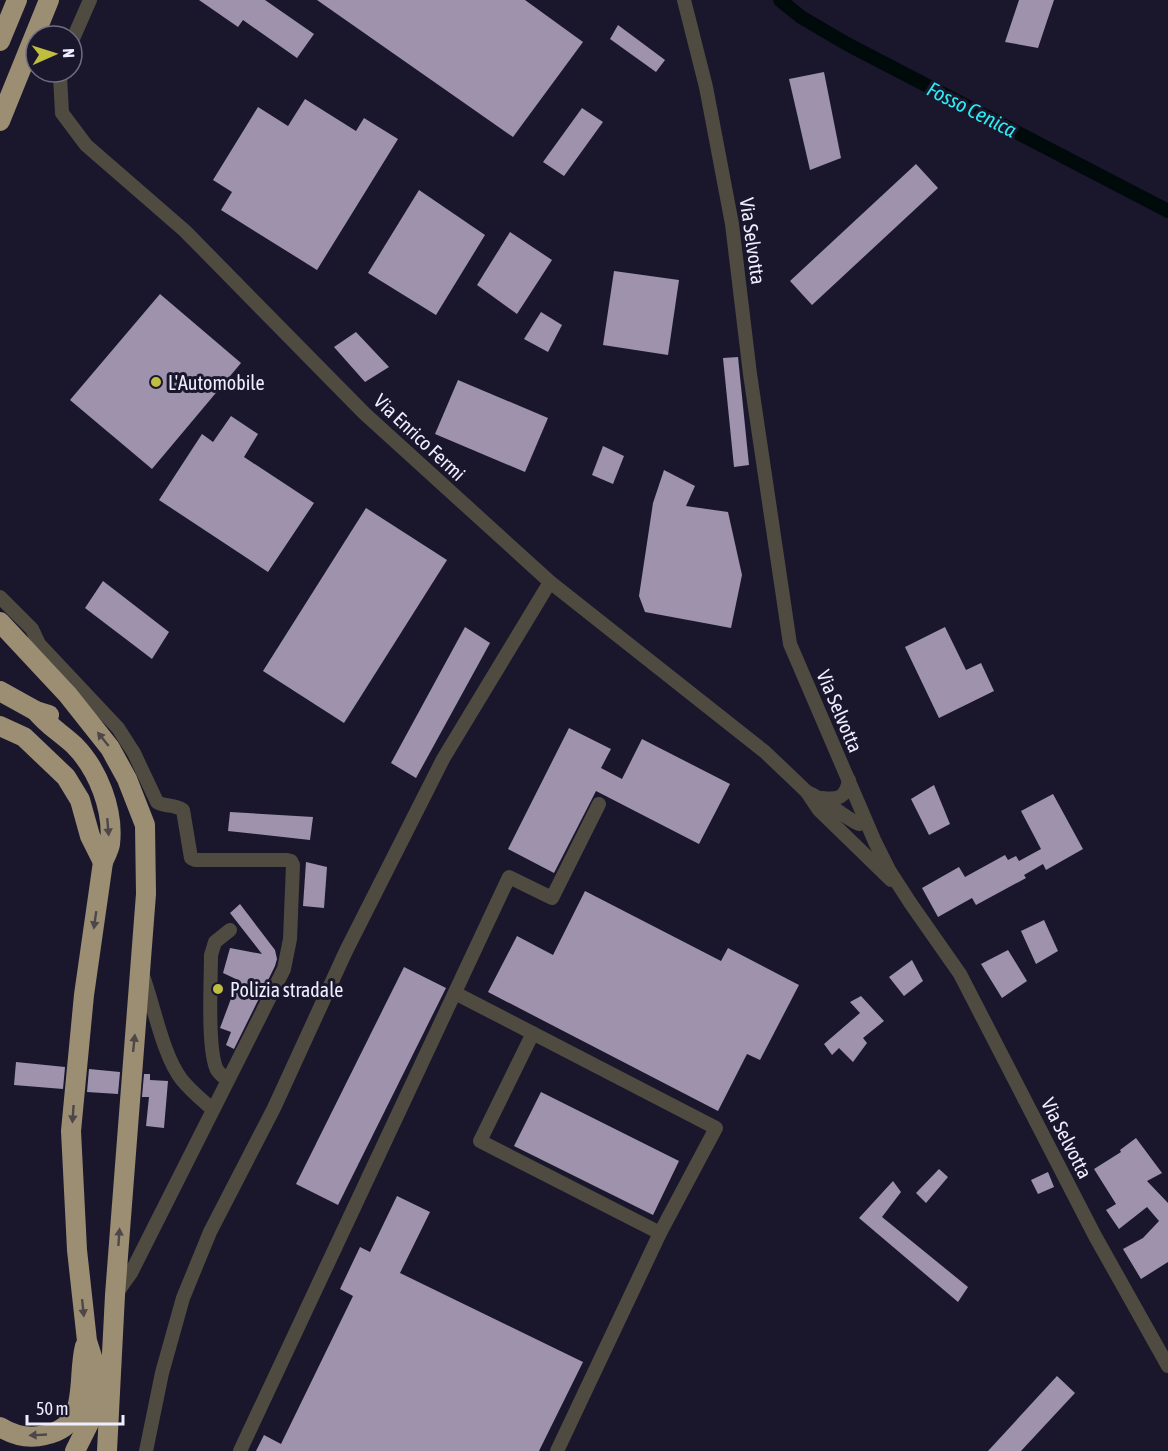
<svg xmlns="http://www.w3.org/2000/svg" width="1168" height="1451" viewBox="0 0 1168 1451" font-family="'Asap Condensed',sans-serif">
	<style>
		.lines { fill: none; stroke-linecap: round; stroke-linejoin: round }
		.canal { stroke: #000a0b; stroke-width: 14 }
		.building { fill: #9e92ad }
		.minor { stroke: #504b40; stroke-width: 14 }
		.highway { stroke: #9c8e73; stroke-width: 20 }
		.oneway { fill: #4e4749 }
		.poi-dot { fill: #bfbe41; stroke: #1a172d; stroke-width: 2 }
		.labels { text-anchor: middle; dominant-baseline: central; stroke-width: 6; stroke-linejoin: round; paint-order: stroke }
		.street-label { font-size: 20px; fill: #efeefe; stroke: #1a172d }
		.poi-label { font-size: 20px; fill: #efeefe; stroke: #1a172d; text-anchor: start }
		.water-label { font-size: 21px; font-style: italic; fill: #28eff4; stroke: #1a172d }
	</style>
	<rect width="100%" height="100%" fill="#1a172d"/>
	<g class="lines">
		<path class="canal" d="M780,0l21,17 46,27 321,167"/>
	</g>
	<g class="building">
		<path d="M199,0h66l49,34 -17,24 -54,-38 -5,7z"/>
		<path d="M317,0h208l58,42 -70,95z"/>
		<path d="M1019,0h35l-16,48 -33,-6z"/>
		<path d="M618,25l47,35 -9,12 -46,-33z"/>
		<path d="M824,72l17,86 -31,12 -21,-91z"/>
		<path d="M305,99l51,32 8,-13 34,21 -81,131 -96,-60 11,-18 -19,-12 45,-73 30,19z"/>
		<path d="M582,108l21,14 -39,54 -21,-14z"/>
		<path d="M916,164l22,24 -126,117 -22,-24z"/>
		<path d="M419,190l66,45 -49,80 -68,-42z"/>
		<path d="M510,232l42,28 -35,54 -40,-29z"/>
		<path d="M614,271l65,9 -11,75 -65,-10z"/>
		<path d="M160,294l81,69 -89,106 -82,-69z"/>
		<path d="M541,312l21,13 -14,27 -24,-13z"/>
		<path d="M356,332l33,35 -24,15 -31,-35z"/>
		<path d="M738,357l11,108 -15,2 -11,-109z"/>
		<path d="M458,380l90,38 -23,54 -90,-38z"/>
		<path d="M231,416l27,18 -14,23 70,46 -46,69 -109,-72 43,-66 11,8z"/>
		<path d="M603,446l21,10 -11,28 -21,-9z"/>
		<path d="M664,470l31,16 -9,20 42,6 14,63 -11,53 -86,-16 -6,-16 14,-93z"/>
		<path d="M366,508l81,52 -103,163 -81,-52z"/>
		<path d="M103,581l66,51 -17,27 -67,-51z"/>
		<path d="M465,627l25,16 -74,135 -25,-15z"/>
		<path d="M945,627l21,43 15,-7 13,28 -55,27 -34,-71z"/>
		<path d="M569,728l42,21 -10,19 21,11 20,-40 88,45 -31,60 -103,-53 -42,82 -46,-24z"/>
		<path d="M934,785l16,39 -21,11 -18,-36z"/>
		<path d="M1053,794l30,55 -37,21 -3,-6 -19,11 2,3 -50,27 -4,-7 -34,19 -16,-29 37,-21 6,10 40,-22 3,5 8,-4 3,5 22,-12 -20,-38z"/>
		<path d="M230,812l83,5 -3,23 -82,-9z"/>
		<path d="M306,862l21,5 -3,41 -21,-2z"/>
		<path d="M585,891l136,70 7,-13 71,37 -39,75 -13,-6 -29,57 -230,-119 29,-56 36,19z"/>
		<path d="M240,904l35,46 2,9 -2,7 -41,83 -8,-4 5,-13 -11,-4 18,-48 -15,-7 7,-25 32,6 -32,-41z"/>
		<path d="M1044,920l14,31 -22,13 -15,-33z"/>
		<path d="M1008,950l19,31 -25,17 -21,-34z"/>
		<path d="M912,960l11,21 -19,15 -15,-19z"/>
		<path d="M404,967l42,21 -108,217 -42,-21z"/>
		<path d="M861,996l23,25 -21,17 4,5 -14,19 -14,-14 -7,7 -8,-11 36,-31 -10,-11z"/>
		<path d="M16,1062l49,5 -2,22 -49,-4z"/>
		<path d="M89,1069l31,3 -2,22 -31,-2z"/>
		<path d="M144,1074h6v6l18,1 -4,47 -18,-2 3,-29h-7z"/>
		<path d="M541,1092l138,69 -26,54 -139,-69z"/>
		<path d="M1136,1138l26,35 -15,8 21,22v59l-27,17 -18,-30 20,-11 16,-17 -12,-14 -28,22 -13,-19 10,-6 -22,-35 27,-17 -1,-2z"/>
		<path d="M939,1169l9,8 -22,26 -10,-10z"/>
		<path d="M1048,1172l6,15 -16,7 -7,-14z"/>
		<path d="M893,1181l8,11 -19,25 86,70 -10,15 -99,-84z"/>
		<path d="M397,1196l33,16 -30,61 183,89 -44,89h-283l8,-16 17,9 72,-148 -13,-7 20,-42 10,5z"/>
		<path d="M1057,1376l18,17 -54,58h-33z"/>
	</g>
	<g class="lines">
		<g class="minor">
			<path d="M684,0l22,87 26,137 18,150 40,270 85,198 14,28 22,34 49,70 135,262 73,130"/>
			<path d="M72,41l18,-41"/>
			<path d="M62,72l-2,4 2,37 24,32 99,86 179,182 186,169 215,170 42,40 12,18 72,70"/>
			<path d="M0,597l32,32 7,15 79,84 16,25 23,49c8,5 17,2 26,8l8,48 4,2h92l4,1 2,4 -3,74 -6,30 -153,304 -15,21"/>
			<path d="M807,792c20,8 33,23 52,32l7,-2"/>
			<path d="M822,798c16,2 24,0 27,-18"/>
			<path d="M143,976c11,30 20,80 39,104 9,11 20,20 30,29"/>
			<path d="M455,993l261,135 -56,105 -180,-92 53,-108"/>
			<path d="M227,1079c-4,-2 -7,-5 -10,-9 -10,-20 -6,-90 -6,-115l4,-13 15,-12"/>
			<path d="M146,1451l16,-78 21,-75 27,-66 64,-124 72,-157 97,-192 107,-177"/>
			<path d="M240,1451l269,-574 43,21 47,-94"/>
			<path d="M557,1451l103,-218"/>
		</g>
		<g class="highway">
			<path d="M0,41l17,-41"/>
			<path d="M0,121l49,-121"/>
			<path d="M0,622l68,73 42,53 17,31 18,46 1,69 -31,401 -8,156"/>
			<path d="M0,691l36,20 13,4"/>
			<path d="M36,711c11,14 25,22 38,34 24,24 40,65 36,99 -1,6 -5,13 -7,18l-19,133 -13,136 6,119 10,91 6,19 2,21 -6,42 -14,28"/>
			<path d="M0,726l24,11 42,40 14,23 10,36 13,26"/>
			<path d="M0,1427c13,8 29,12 45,8 46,-9 31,-54 40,-89"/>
		</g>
	</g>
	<defs><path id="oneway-solid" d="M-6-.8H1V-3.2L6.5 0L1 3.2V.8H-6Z" transform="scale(1.5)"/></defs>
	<g class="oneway">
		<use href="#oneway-solid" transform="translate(103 739) rotate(-129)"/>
		<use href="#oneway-solid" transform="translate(108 827) rotate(85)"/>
		<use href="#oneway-solid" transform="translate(95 920) rotate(98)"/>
		<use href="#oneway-solid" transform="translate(134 1043) rotate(-84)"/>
		<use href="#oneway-solid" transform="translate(73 1114) rotate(94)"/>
		<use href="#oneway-solid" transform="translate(119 1237) rotate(-86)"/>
		<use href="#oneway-solid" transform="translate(83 1308) rotate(84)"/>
		<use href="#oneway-solid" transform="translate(38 1435) rotate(177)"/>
	</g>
	<g class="poi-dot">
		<circle cx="156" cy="382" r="6"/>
		<circle cx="218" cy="989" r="6"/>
	</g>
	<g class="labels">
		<g class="street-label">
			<text transform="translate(753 241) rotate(82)">Via Selvotta</text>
			<text transform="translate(420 437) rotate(43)">Via Enrico Fermi</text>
			<text transform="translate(840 711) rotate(67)">Via Selvotta</text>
			<text transform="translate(1067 1138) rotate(63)">Via Selvotta</text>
		</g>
		<g class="poi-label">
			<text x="168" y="382">L'Automobile</text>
			<text x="230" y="989">Polizia stradale</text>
		</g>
		<g class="water-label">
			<text transform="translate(972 109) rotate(27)">Fosso Cenica</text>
		</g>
	</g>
	<g transform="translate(54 54) rotate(87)"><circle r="28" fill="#1a172d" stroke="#6f6d81" stroke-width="1.5"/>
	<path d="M0-4.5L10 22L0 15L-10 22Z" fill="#bfbe41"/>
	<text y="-9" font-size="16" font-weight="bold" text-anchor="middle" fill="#efeefe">N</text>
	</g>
	<path d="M27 1415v9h96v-9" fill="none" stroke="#efeefe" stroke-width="3"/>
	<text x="36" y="1415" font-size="18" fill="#efeefe" stroke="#1a172d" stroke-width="4.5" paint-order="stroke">50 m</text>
</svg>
